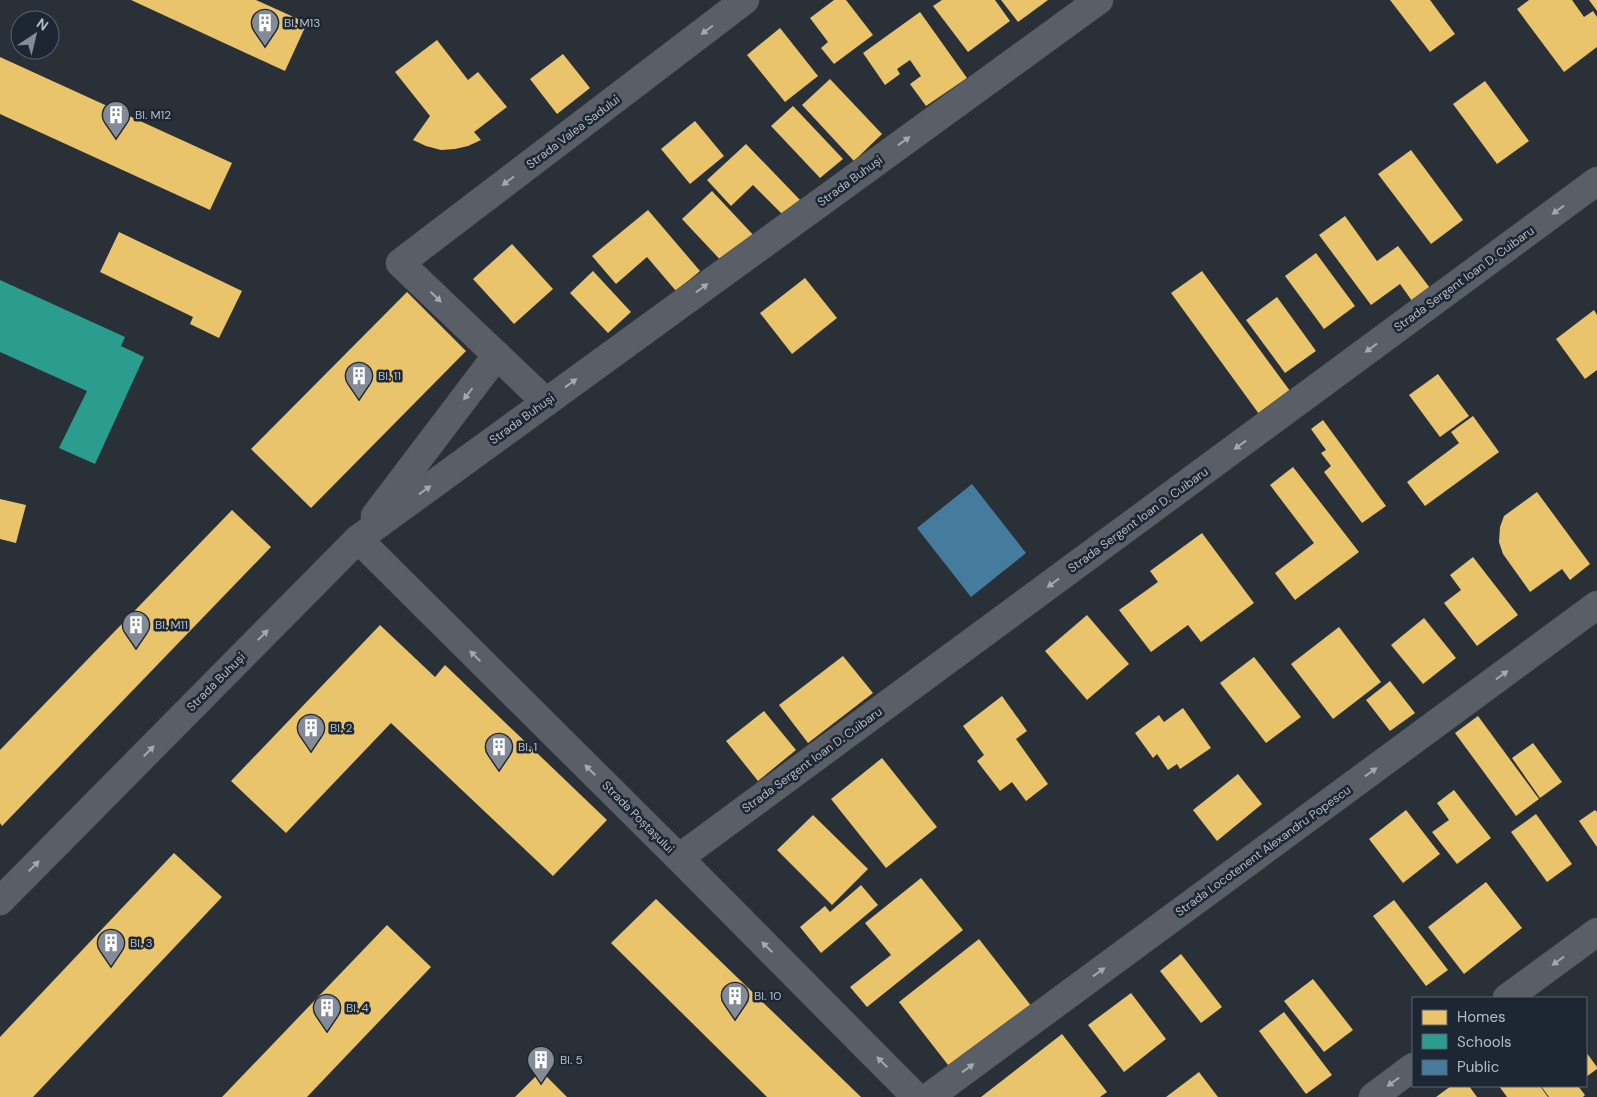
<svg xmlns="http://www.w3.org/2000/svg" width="1597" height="1097" viewBox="0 0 1597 1097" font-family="'DM Sans',sans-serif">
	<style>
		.homes { fill: #e9c46a }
		.schools { fill: #2a9d8f }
		.public { fill: #457b9d }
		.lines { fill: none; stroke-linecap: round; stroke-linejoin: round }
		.minor-casing { stroke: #484c53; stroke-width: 29 }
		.minor { stroke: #5a5e66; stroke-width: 28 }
		.oneway { fill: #a2a9b5 }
		.labels { text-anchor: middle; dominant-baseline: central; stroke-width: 5; stroke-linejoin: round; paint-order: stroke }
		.poi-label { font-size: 12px; fill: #b4bcc9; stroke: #1d2633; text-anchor: start }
		.street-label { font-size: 12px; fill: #b4bcc9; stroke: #1d2633 }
	</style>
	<rect width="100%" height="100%" fill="#2a3038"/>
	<g class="homes">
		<path d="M131,0h125l51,23 -22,48z"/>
		<path d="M834,0h12l27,35 -39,29 -13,-16 7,-6 -18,-24z"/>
		<path d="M942,0h53l15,21 -42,31 -35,-46z"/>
		<path d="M1001,0h47l-30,22z"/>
		<path d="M1390,0h40l25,34 -25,18z"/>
		<path d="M1529,0h43l12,17 9,-6 4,6v30l-33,25 -47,-63z"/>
		<path d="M1589,0h8v11z"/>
		<path d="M920,12l47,66 -41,28 -16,-22 11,-8 -11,-16 -13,9 3,5 -15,11 -22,-32z"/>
		<path d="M780,28l38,48 -33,26 -38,-47z"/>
		<path d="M437,40l31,40 10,-8 29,35 -33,25 7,8 -13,6 -13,3 -14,1 -15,-4 -13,-6 17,-24 -35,-44z"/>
		<path d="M563,54l27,34 -33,26 -27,-35z"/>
		<path d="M0,57l232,106 -22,47 -210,-96z"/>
		<path d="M830,79l52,55 -28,27 -52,-56z"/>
		<path d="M1485,81l44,60 -32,23 -44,-60z"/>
		<path d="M793,106l50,53 -23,19 -49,-52z"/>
		<path d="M695,121l29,35 -34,28 -29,-35z"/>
		<path d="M746,144l55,57 -16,16 -32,-32 -22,21 -24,-26z"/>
		<path d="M1411,150l52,70 -32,24 -53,-70z"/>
		<path d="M712,191l45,48 -30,28 -45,-48z"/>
		<path d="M648,210l52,61 -24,20 -29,-34 -31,27 -24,-28z"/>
		<path d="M1345,216l32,45 21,-15 32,42 -18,13 -12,-17 -29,21 -52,-70z"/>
		<path d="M119,232l123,59 -23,47 -29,-14 3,-7 -93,-45z"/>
		<path d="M512,244l41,45 -39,35 -41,-45z"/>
		<path d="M1316,253l39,53 -31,23 -39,-53z"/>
		<path d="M593,271l38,41 -23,21 -38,-40z"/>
		<path d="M1202,271l88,120 -31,23 -88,-121z"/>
		<path d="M805,278l32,40 -45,36 -32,-41z"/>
		<path d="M407,292l59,59 -155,157 -60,-59z"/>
		<path d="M1277,297l39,54 -31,22 -39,-53z"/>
		<path d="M1594,310l3,5v55l-12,9 -29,-40z"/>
		<path d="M1438,374l31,42 -29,21 -31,-42z"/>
		<path d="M1473,416l26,36 -74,54 -18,-24 52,-39 -8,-11z"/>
		<path d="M1323,420l63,86 -24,17 -38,-51 7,-6 -10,-13 5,-3 -15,-21z"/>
		<path d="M1293,467l66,85 -64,48 -20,-27 39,-30 -44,-58z"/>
		<path d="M1537,492l53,72 -20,16 -8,-11 -32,23 -27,-38 -4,-12 1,-15 4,-11z"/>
		<path d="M0,499l26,6 -10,38 -16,-4z"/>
		<path d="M232,510l39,37 -269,279 -2,-3v-73z"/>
		<path d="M1202,533l52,70 -53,39 -13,-17 -37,27 -32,-42 39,-28 -8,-11z"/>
		<path d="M1473,557l45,58 -41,31 -33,-43 17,-13 -11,-15z"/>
		<path d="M1087,615l42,49 -42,36 -42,-49z"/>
		<path d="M1424,618l32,40 -33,26 -32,-39z"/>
		<path d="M380,625l55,52 10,-12 162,155 -54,56 -162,-153 -105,110 -55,-52z"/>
		<path d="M1339,627l42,55 -48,37 -42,-55z"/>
		<path d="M843,656l30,37 -65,50 -29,-38z"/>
		<path d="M1254,657l47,60 -35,26 -46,-60z"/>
		<path d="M1390,681l25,32 -25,18 -24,-31z"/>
		<path d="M1002,696l25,35 -11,8 32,45 -22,17 -14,-19 -12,9 -23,-30 7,-6 -21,-29z"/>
		<path d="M1183,708l28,40 -31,21 -3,-5 -9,6 -11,-16 -4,4 -18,-25 24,-18 5,7z"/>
		<path d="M764,711l32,39 -38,31 -32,-40z"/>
		<path d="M1478,716l61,83 -23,17 -61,-83z"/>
		<path d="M1533,743l29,39 -22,16 -28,-40z"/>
		<path d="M882,758l55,69 -51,41 -55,-69z"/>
		<path d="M1238,774l24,30 -45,37 -24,-31z"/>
		<path d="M1454,790l37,48 -34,26 -25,-32 17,-12 -12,-17z"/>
		<path d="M1406,810l34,44 -37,29 -34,-44z"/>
		<path d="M1595,810l2,2v35l-18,-26z"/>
		<path d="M1536,814l36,50 -25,18 -36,-50z"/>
		<path d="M813,815l55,54 -36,36 -55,-55z"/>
		<path d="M174,853l48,44 -189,200h-33v-60z"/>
		<path d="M921,878l42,52 -96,77 -17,-20 41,-32 -26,-32z"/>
		<path d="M1486,882l36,46 -58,46 -36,-47z"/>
		<path d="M861,885l17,20 -57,48 -21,-26 25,-21 5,6z"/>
		<path d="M656,899l205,198h-94l-156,-154z"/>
		<path d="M1394,900l54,70 -22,16 -53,-70z"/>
		<path d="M387,925l44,42 -124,130h-85z"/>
		<path d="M979,939l53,68 -80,63 -53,-68z"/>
		<path d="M1181,954l41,53 -21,16 -41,-52z"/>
		<path d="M1313,979l40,51 -29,22 -40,-51z"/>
		<path d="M1131,993l35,46 -42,33 -36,-47z"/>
		<path d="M1284,1012l48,63 -26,19 -47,-63z"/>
		<path d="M1062,1034l45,58 -7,5h-119z"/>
		<path d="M1586,1052l11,15v2l-11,8z"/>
		<path d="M541,1071l26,26h-52z"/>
		<path d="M1199,1072l19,25h-52z"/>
		<path d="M1451,1086h18l8,11h-41z"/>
		<path d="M1499,1086h41l8,11h-41z"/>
		<path d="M1541,1086h37l7,9 -2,2h-34z"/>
	</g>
	<path class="schools" d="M0,280l125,57 -4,9 23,11 -49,107 -36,-16 28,-57 -87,-39z"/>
	<path class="public" d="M972,484l54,69 -55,44 -54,-69z"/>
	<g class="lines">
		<defs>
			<g id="minor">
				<path d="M546,402l-146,-139 345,-263"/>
				<path d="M375,516l122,-161"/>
				<path d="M358,539l321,319 237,239"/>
				<path d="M679,858l918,-677"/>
				<path d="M0,901l358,-362 741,-539"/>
				<path d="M1507,998l90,-66"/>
				<path d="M929,1097l668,-492"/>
				<path d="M1373,1097l40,-30"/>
			</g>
		</defs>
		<use href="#minor" class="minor-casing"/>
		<use href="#minor" class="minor"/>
	</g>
	<defs><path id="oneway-solid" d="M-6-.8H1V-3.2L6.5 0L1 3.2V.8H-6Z" transform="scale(1.25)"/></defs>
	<g class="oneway">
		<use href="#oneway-solid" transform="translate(707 30) rotate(143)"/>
		<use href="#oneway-solid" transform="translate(904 141) rotate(-36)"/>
		<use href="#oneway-solid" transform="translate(508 181) rotate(143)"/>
		<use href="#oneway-solid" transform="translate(1558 210) rotate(144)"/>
		<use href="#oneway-solid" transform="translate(702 288) rotate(-36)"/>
		<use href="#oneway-solid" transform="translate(436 297) rotate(44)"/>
		<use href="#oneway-solid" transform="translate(1371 348) rotate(144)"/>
		<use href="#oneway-solid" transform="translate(571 383) rotate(-36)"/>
		<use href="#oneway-solid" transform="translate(468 394) rotate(127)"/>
		<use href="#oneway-solid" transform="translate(1240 445) rotate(144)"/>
		<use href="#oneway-solid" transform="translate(425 490) rotate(-36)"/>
		<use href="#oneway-solid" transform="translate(1053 583) rotate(144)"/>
		<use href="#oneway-solid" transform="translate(263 635) rotate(-45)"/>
		<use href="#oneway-solid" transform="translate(475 656) rotate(-135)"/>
		<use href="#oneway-solid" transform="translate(1502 675) rotate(-36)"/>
		<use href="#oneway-solid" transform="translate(149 751) rotate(-45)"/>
		<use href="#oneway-solid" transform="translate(590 770) rotate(-135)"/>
		<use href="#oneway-solid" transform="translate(1371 772) rotate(-36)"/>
		<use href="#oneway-solid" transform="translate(34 866) rotate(-45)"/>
		<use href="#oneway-solid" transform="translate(767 947) rotate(-135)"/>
		<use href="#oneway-solid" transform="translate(1558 961) rotate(144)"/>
		<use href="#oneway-solid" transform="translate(1099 972) rotate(-36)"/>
		<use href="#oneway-solid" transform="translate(882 1062) rotate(-135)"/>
		<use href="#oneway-solid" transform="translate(968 1068) rotate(-36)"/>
		<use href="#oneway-solid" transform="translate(1393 1082) rotate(144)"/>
	</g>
	<defs>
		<symbol id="building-pin" viewBox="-11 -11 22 30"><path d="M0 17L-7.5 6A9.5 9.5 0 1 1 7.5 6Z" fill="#848b96" stroke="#1d2633"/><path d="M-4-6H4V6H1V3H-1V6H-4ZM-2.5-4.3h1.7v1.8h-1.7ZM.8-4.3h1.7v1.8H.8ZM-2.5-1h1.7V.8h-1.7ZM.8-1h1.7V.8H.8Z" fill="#fff"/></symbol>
	</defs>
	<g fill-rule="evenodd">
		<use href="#building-pin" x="249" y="7" width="32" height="43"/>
		<use href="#building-pin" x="100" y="99" width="32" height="43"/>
		<use href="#building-pin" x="343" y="360" width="32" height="43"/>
		<use href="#building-pin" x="120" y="609" width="32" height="43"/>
		<use href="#building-pin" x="295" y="712" width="32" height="43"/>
		<use href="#building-pin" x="483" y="731" width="32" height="43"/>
		<use href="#building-pin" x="95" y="927" width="32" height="43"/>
		<use href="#building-pin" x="719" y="980" width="32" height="43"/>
		<use href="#building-pin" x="311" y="992" width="32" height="43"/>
		<use href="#building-pin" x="525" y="1044" width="32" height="43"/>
	</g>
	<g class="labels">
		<g class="poi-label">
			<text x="284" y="23">Bl. M13</text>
			<text x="135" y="115">Bl. M12</text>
			<text x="378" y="376">Bl. 11</text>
			<text x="155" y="625">Bl. M11</text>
			<text x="330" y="728">Bl. 2</text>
			<text x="518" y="747">Bl. 1</text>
			<text x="130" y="943">Bl. 3</text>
			<text x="754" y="996">Bl. 10</text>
			<text x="346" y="1008">Bl. 4</text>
			<text x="560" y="1060">Bl. 5</text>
		</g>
		<g class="street-label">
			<text transform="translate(573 132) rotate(-37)">Strada Valea Sadului</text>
			<text transform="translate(850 181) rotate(-36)">Strada Buhuși</text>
			<text transform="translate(1464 279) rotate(-36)">Strada Sergent Ioan D. Cuibaru</text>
			<text transform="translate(522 419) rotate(-36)">Strada Buhuși</text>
			<text transform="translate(1138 520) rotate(-36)">Strada Sergent Ioan D. Cuibaru</text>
			<text transform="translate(216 682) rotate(-45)">Strada Buhuși</text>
			<text transform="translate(812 760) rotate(-36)">Strada Sergent Ioan D. Cuibaru</text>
			<text transform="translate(638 817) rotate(45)">Strada Poștașului</text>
			<text transform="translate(1263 851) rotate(-36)">Strada Locotenent Alexandru Popescu</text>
		</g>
	</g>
	<rect x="1412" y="997" width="175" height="90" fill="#1d2633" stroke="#59626f"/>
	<rect x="1422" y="1010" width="25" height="15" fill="#e9c46a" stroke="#59626f"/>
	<text x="1457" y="1022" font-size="15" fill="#b4bcc9">Homes</text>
	<rect x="1422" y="1034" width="25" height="15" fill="#2a9d8f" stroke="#59626f"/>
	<text x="1457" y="1047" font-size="15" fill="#b4bcc9">Schools</text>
	<rect x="1422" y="1060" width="25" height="15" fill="#457b9d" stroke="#59626f"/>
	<text x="1457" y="1072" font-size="15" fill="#b4bcc9">Public</text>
	<g transform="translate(35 35) rotate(35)"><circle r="24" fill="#1d2633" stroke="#59626f"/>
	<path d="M0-4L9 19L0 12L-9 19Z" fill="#848b96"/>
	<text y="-8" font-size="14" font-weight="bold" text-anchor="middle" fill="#b4bcc9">N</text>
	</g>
</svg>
